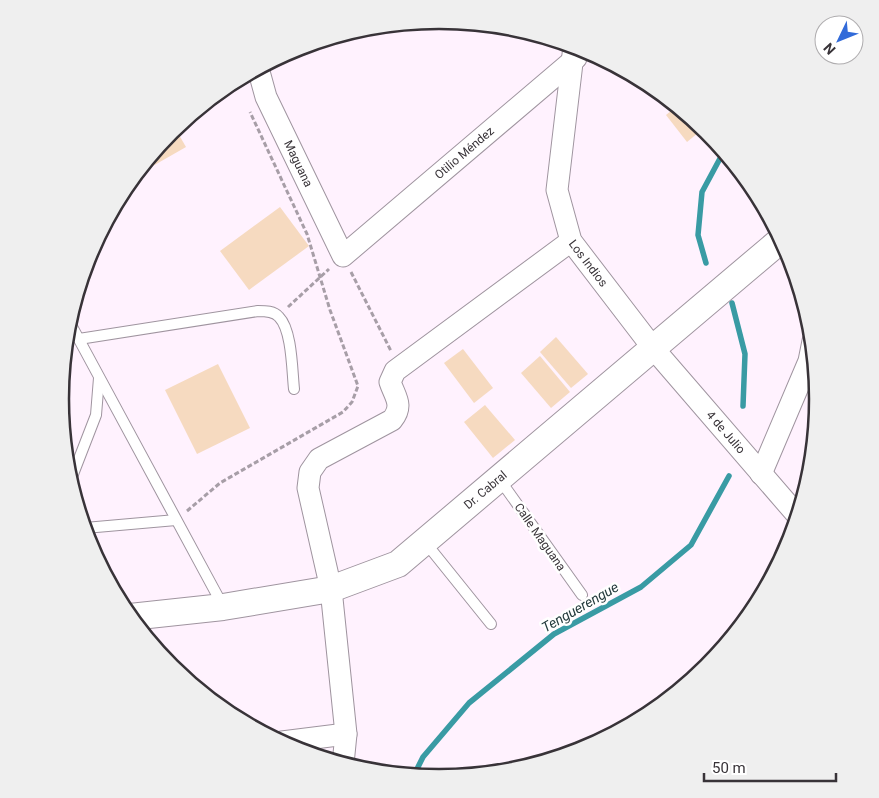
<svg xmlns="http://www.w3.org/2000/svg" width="879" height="798" viewBox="0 0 879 798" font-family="Roboto,sans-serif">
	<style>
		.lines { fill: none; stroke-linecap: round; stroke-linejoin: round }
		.stream { stroke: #399ba4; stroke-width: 5.5 }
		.building { fill: #f6dac0 }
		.service-casing { stroke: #9f949f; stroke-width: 12 }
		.minor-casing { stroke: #9f949f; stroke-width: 23 }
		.tertiary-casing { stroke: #9f949f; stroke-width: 28 }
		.path { stroke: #a79ea7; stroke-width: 3; stroke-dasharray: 5 2.5; stroke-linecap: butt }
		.service { stroke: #fff; stroke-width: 10 }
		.minor { stroke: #fff; stroke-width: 21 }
		.tertiary { stroke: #fff; stroke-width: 26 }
		.labels { text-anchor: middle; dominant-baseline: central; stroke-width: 5; stroke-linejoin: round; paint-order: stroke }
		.street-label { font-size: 12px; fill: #383338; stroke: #fff }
		.water-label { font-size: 14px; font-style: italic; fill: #243b3d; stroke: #fff }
		.rim { fill: none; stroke: #383338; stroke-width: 2.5 }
	</style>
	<rect width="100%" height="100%" fill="#fff2fe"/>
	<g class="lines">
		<g class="stream">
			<path d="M706,263l-8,-28 4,-43 22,-41"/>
			<path d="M732,303l13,51 -2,52"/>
			<path d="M414,775l9,-18 46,-54 85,-69 87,-47 50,-42 38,-69"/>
		</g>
	</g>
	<g class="building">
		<path d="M677,106l27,22 -17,14 -21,-27z"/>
		<path d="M175,128l11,19 -35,20 -4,-6z"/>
		<path d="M280,207l29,39 -60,44 -29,-39z"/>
		<path d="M556,337l32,37 -17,14 -31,-36z"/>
		<path d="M463,349l30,39 -19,15 -30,-40z"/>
		<path d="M540,356l30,36 -19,16 -30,-35z"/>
		<path d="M218,364l32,64 -53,26 -32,-64z"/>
		<path d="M485,405l30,35 -22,18 -29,-36z"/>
	</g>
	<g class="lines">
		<defs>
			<g id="service">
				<path d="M69,321l154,285"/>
				<path d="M79,339l179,-28c7,0 16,0 21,6 13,13 13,53 15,72"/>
				<path d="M500,480l82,115"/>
				<path d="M70,482l26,-67 3,-37"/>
				<path d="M85,528l91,-8"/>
				<path d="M425,542l66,82"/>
			</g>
			<g id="minor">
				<path id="s1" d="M574,46l-17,144 14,51 82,107 145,168"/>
				<path id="s2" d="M258,68l8,29 77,159 233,-198"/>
				<path d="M761,474l48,-113 4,-20"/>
				<path d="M282,742l64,-8"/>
				<path d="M343,764l3,-30 -15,-145 -23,-101 2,-16 9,-13 73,-39c12,-15 3,-23 -2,-38l5,-11 176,-130"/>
			</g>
			<g id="tertiary">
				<path id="s3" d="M130,617l93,-10 108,-18 67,-25 384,-325"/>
			</g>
		</defs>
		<use href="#service" class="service-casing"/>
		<use href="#minor" class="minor-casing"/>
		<use href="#tertiary" class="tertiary-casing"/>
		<g class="path">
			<path d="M351,272l40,79"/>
			<path d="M288,307l41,-38"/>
			<path d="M187,511l33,-28 123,-71 9,-10 6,-16 -28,-76 -23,-76 -57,-122"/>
		</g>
		<use href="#service" class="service"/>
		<use href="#minor" class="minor"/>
		<use href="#tertiary" class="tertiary"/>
	</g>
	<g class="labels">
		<g class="street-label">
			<text stroke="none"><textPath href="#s2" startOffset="366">Otilio Méndez</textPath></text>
			<text stroke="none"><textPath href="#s2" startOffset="104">Maguana</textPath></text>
			<text stroke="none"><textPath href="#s1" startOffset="226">Los Indios</textPath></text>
			<text stroke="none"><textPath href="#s1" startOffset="444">4 de Julio</textPath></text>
			<text stroke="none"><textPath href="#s3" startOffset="389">Dr. Cabral</textPath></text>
			<text transform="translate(540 537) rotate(55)">Calle Maguana</text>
		</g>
		<g class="water-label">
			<text transform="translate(580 607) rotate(-30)">Tenguerengue</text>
		</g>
	</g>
	<path d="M0 0H879V798H0ZM69 399a370 370 0 1 1 740 0a370 370 0 1 1-740 0Z" fill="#efefef" fill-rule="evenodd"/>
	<path class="rim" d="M69 399a370 370 0 1 1 740 0a370 370 0 1 1-740 0Z"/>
	<g transform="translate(839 40) rotate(227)"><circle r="24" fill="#ffffff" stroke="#afadaf"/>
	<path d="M0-4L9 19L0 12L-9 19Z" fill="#326bd9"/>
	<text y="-8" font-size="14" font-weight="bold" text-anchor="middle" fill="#383338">N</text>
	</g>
	<path d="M704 773v8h132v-8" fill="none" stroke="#383338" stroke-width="2.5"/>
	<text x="712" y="773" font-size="15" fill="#383338" stroke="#ffffff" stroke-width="4" paint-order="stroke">50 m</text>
</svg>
